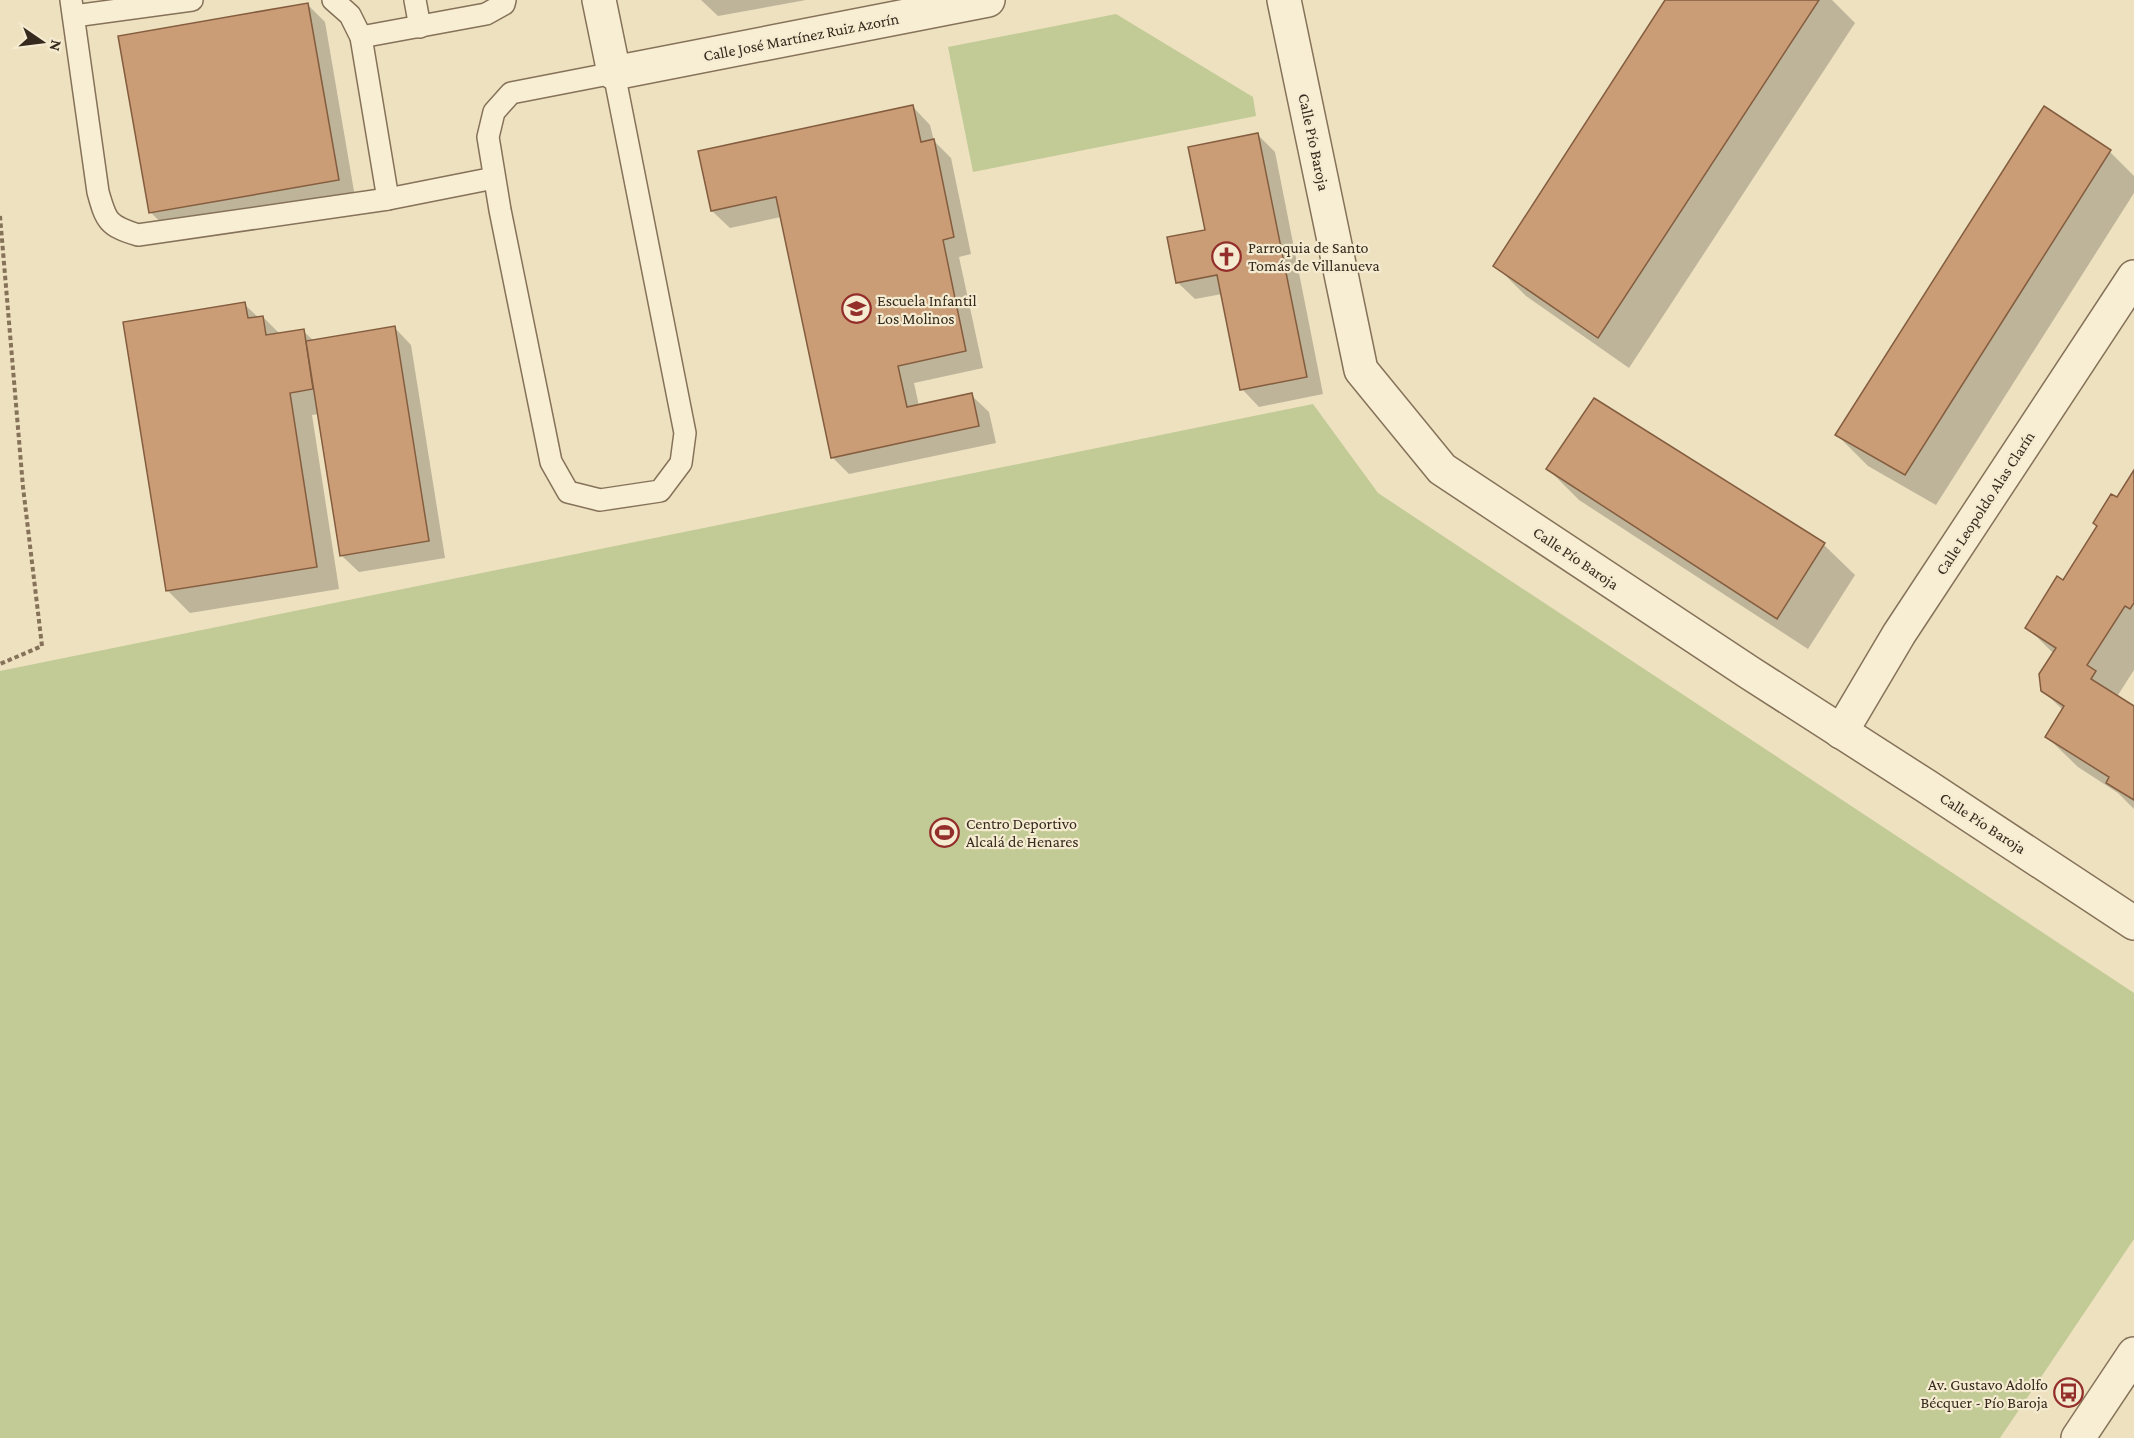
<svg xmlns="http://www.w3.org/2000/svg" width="2134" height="1438" viewBox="0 0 2134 1438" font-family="'Crimson Pro',serif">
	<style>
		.green { fill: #c2ca95 }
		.shadow { fill: #0003 }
		.building { fill: #ca9d77; stroke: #845d3f; stroke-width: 1.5 }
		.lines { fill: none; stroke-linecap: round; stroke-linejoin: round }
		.service-casing { stroke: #857259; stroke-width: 24 }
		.minor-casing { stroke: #857259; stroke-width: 36 }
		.tertiary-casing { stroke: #857259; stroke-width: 36 }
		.path { stroke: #857259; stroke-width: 4; stroke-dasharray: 4.5 3; stroke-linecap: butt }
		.service { stroke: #f8eed3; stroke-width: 21 }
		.minor { stroke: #f8eed3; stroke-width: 33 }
		.tertiary { stroke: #f8eed3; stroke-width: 33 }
		.labels { text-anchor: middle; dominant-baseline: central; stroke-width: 4.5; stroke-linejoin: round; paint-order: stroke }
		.street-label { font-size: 16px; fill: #352a1d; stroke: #f4ebd0 }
		.poi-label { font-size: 16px; fill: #352a1d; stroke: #f4ebd0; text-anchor: start }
	</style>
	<rect width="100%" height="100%" fill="#ede1c0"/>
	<g class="green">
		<path d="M1116,14l137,83 3,19 -283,56 -25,-125z"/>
		<path d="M1313,404l65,89 756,500v246l-134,199h-2000v-767z"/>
	</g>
	<g class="shadow">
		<path d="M701,0h105l-88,16z"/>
		<path d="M1666,0h166l23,23 -226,345 -103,-72 -31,-31z"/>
		<path d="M308,5l17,17 30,175 -187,32 -18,-17z"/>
		<path d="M913,107l17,18 4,16 17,17 20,96 -12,3 24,111 -69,15 5,23 52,-11 18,17 7,31 -147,31 -17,-17 -51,-240 -51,11 -18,-17z"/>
		<path d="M1257,134l18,18 48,242 -64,13 -17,-18 -20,-95 -27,5 -18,-17z"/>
		<path d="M2110,152l24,24v17l-198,312 -68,-39 -31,-31z"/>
		<path d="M244,304l15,14 4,-1 17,17 23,-3 11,10 80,-14 17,18 34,213 -86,14 -18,-17 -22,-141 -7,1 27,174 -149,24 -23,-23z"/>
		<path d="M1548,469l276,76 31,30 -47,74 -229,-149z"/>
		<path d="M2134,473v197l-16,25 16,13v101l-16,-16 -40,-26 -31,-30 16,-27 -20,-19 11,-37 -27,-27 36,-45z"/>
	</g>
	<g class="building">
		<path d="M1665,0h154l-221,338 -105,-72z"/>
		<path d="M308,3l31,177 -190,33 -31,-177z"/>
		<path d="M913,105l8,37 13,-3 20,98 -11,3 23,111 -68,15 9,41 65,-14 7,33 -148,32 -55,-261 -65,14 -13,-60z"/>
		<path d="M2044,106l67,44 -206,325 -70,-40z"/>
		<path d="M1258,133l49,244 -67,13 -23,-115 -41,8 -9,-46 38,-7 -17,-83z"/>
		<path d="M245,302l3,16 15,-2 3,19 38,-6 9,60 -23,4 27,174 -151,24 -43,-269z"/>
		<path d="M395,326l34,215 -89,15 -34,-215z"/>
		<path d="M1594,398l231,145 -48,76 -231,-150z"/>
		<path d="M2134,470v133l-4,6 -5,-3 -38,59 9,6 -5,8 43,27v94l-28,-17 3,-6 -64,-40 19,-31 -23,-15 -2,-17 17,-26 -31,-20 32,-52 6,4 34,-54 -4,-3 18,-29 6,3z"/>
	</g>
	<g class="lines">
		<defs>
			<g id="service">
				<path d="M71,0l27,192c8,29 10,34 40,43l250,-36 106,-21"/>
				<path d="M333,0l17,15 11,22 27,162"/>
				<path d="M415,0l5,27"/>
				<path d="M74,16l118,-16"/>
				<path d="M361,37l125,-23 18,-10 1,-4"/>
				<path d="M614,73l71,360 -4,30 -21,28 -60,9 -32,-8 -17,-30 -51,-252 -12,-73 6,-25 17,-19z"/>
			</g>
			<g id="minor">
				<path d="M599,0l15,73 374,-73"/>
				<path d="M1284,0l77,370 81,99 308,204 176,113 208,137"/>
				<path d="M1841,732l58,-98 235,-357"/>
			</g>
			<path id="tertiary" d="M2078,1438l56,-84"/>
		</defs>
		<use href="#service" class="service-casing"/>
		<use href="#minor" class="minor-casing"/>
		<use href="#tertiary" class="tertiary-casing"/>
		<path class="path" d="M0,216l23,271 19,159 -42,18"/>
		<use href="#service" class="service"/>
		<use href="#minor" class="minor"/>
		<use href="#tertiary" class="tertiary"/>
	</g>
	<defs>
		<symbol id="church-ring" viewBox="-11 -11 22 22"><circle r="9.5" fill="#f4ebd0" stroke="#932e2a" stroke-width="1.5"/><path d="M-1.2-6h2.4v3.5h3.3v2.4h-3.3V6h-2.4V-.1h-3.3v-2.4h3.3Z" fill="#932e2a"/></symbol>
		<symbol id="school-ring" viewBox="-11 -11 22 22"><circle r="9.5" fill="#f4ebd0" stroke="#932e2a" stroke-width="1.5"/><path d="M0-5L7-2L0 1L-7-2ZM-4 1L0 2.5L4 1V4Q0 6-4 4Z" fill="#932e2a"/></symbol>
		<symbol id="stadium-ring" viewBox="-11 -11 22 22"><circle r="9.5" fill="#f4ebd0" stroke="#932e2a" stroke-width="1.5"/><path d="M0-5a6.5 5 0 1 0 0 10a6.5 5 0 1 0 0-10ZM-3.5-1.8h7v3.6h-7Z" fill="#932e2a"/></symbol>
		<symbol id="bus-ring" viewBox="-11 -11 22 22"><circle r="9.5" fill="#f4ebd0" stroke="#932e2a" stroke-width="1.5"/><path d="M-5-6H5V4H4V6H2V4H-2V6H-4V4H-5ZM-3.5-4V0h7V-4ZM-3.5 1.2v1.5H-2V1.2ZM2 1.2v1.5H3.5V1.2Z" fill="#932e2a"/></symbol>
	</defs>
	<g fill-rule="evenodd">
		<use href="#church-ring" x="1210" y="240" width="33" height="33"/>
		<use href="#school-ring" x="840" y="292" width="33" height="33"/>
		<use href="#stadium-ring" x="928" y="816" width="33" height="33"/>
		<use href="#bus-ring" x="2052" y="1376" width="33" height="33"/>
	</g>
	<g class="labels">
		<g class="street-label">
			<text transform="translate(801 37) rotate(-11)">Calle José Martínez Ruiz Azorín</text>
			<text transform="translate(1314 142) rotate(78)">Calle Pío Baroja</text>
			<text transform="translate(1985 503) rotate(-57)">Calle Leopoldo Alas Clarín</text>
			<text transform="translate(1576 558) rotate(34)">Calle Pío Baroja</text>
			<text transform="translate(1983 823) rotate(33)">Calle Pío Baroja</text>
		</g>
		<g class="poi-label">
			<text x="1248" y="247">Parroquia de Santo<tspan x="1248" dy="18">Tomás de Villanueva</tspan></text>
			<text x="877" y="300">Escuela Infantil<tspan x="877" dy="18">Los Molinos</tspan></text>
			<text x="966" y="823">Centro Deportivo<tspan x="966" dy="18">Alcalá de Henares</tspan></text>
			<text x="2048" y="1384" text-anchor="end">Av. Gustavo Adolfo<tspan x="2048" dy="18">Bécquer - Pío Baroja</tspan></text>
		</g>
	</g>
	<g transform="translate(42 42) rotate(104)" stroke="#f4ebd0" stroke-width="4.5" paint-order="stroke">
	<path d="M0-4.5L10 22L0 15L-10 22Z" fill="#352a1d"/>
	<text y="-9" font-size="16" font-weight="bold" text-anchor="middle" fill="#352a1d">N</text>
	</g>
</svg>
